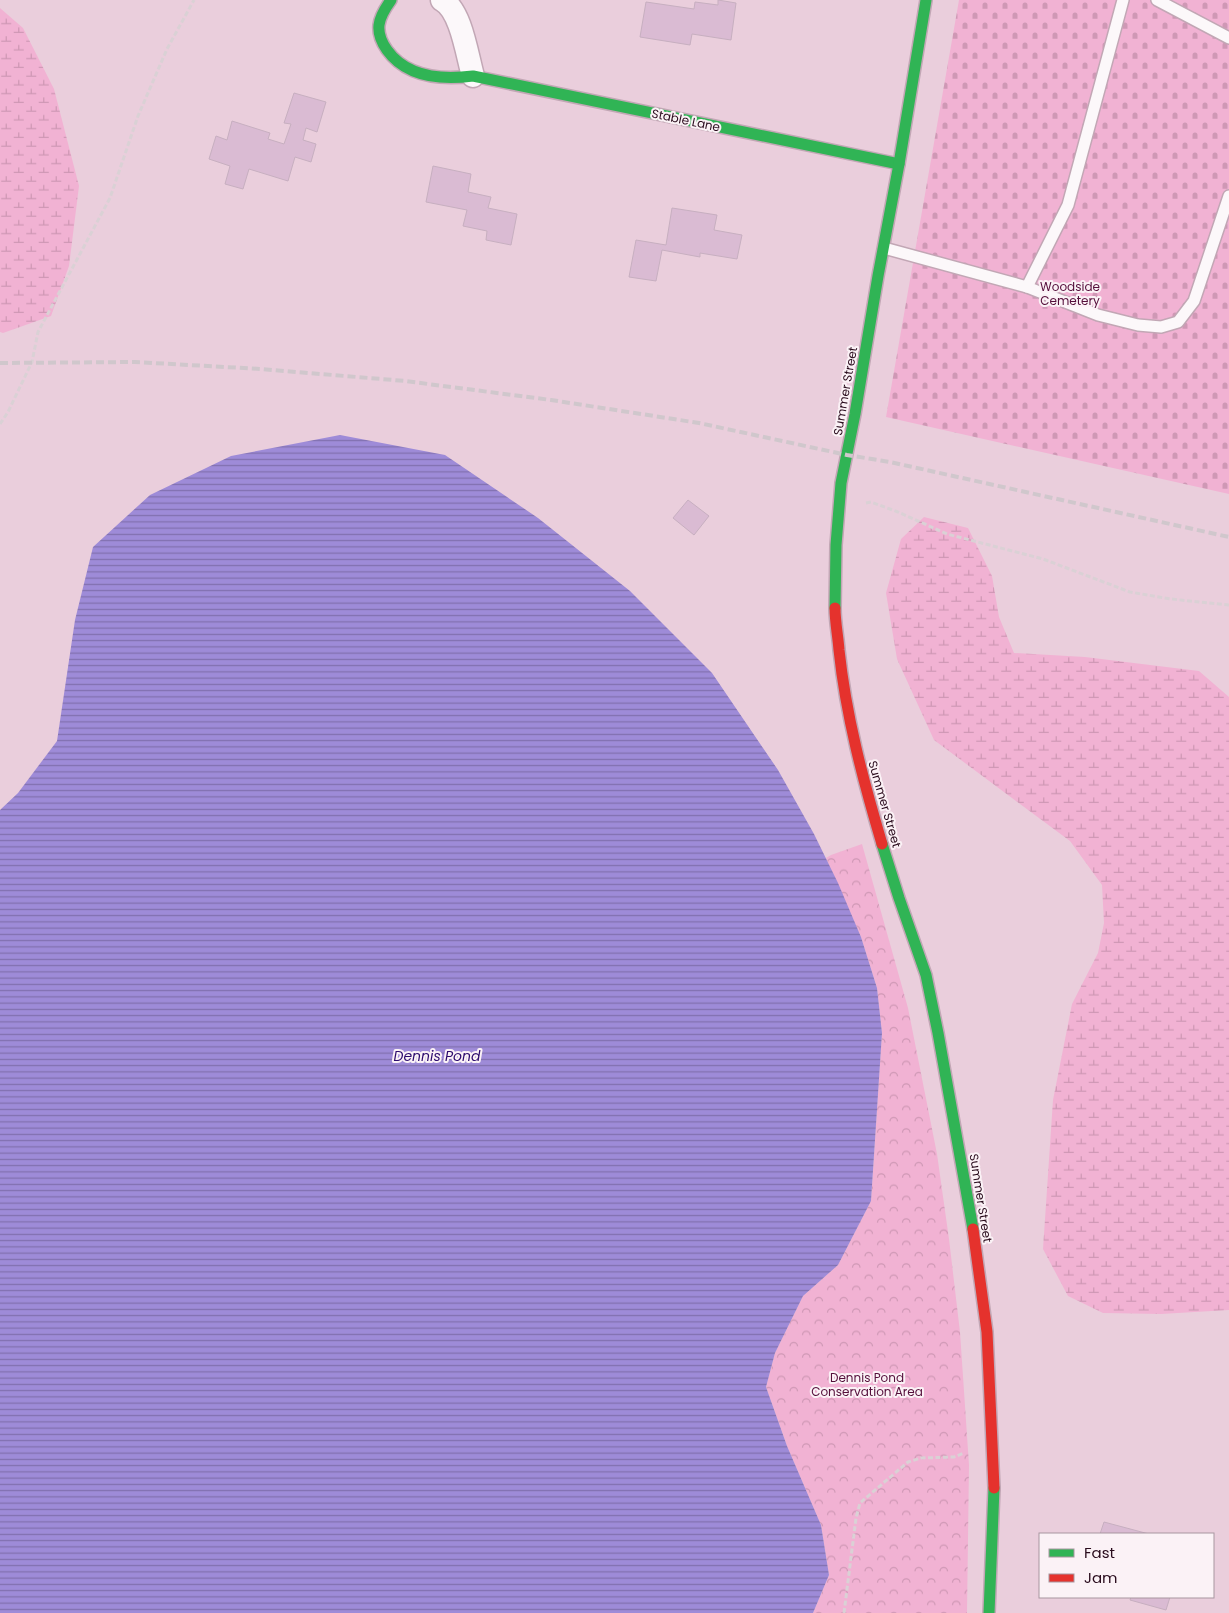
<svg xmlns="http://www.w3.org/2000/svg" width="1229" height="1613" viewBox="0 0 1229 1613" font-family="Poppins,sans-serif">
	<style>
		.wetland { fill: url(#wetland-marsh) }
		.cemetery { fill: url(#cemetery-stones) }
		.park { fill: url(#park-crowns) }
		.water { fill: url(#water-rules) }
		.building { fill: #dabbd3; stroke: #c7afc0 }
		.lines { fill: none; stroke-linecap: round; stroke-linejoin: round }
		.lane-casing { stroke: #c2a7b5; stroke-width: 14 }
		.street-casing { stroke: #c2a7b5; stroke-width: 25 }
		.fast-casing { stroke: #c2a7b5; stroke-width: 14 }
		.jam-casing { stroke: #c2a7b5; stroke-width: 14 }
		.path { stroke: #dad1d5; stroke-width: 3; stroke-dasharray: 5 2.5; stroke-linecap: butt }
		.lane { stroke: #fcf8fa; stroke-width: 11 }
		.street { stroke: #fcf8fa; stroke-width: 22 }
		.fast { stroke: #30b455; stroke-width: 11 }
		.jam { stroke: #e5322d; stroke-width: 11 }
		.rail { stroke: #d0c7cc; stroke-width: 4; stroke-dasharray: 8 4; stroke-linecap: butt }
		.labels { text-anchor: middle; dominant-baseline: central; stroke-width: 4; stroke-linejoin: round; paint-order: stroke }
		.street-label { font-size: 12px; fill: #290b1c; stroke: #fbf2f6 }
		.park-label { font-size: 12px; fill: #550f3b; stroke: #fbf2f6 }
		.water-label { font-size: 14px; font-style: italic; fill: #2c0b6d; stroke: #fbf2f6 }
	</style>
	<defs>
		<pattern id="wetland-marsh" width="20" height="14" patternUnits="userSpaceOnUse" patternTransform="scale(1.25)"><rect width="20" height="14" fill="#f1b2d3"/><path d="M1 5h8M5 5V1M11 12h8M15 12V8" fill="none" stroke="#cf98b5"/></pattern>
		<pattern id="cemetery-stones" width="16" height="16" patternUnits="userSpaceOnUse" patternTransform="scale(1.25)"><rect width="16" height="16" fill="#f1b2d3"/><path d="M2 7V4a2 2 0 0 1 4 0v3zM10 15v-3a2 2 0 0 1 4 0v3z" fill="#cf98b5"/></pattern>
		<pattern id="park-crowns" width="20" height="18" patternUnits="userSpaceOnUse" patternTransform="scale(1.25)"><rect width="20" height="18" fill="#f1b2d3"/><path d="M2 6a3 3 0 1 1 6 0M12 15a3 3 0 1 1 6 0" fill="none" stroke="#cf98b5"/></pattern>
		<pattern id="water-rules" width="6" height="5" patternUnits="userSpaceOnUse" patternTransform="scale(1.25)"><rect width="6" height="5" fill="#9e8bd8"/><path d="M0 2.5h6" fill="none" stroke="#8170ae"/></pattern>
	</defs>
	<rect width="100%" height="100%" fill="#eacedc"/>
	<g class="wetland">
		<path d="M0,8l23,20 31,61 25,97 -10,80 -18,50 -48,17 -3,-1z"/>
		<path d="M924,517l44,11 24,48 7,41 15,36 71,4 114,14 30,26v613l-68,4 -58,-1 -35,-17 -25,-47 10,-149 19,-96 26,-51 6,-30 -2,-38 -32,-44 -136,-101 -37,-81 -11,-66 15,-54z"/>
	</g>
	<path class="cemetery" d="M959,0h270v494l-343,-77z"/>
	<path class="park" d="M862,844l46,164 29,146 12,85 11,93 9,133 -2,148h-154l16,-38 -8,-50 -34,-79 -21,-59 9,-34 28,-57 35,-31 33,-64 11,-168 -5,-45 -16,-51 -35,-79 5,-3z"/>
	<path class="water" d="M340,435l105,20 93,63 92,73 82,82 66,97 36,64 24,49 23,54 16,51 5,45 -11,168 -33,64 -35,31 -28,57 -9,34 21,59 34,79 8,50 -16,38h-813v-803l18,-17 39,-52 18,-121 18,-73 57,-52 81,-39z"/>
	<g class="building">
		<path d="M718,0l18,3 -5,37 -39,-6 -2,11 -50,-8 6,-35 48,7 1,-7 23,3z"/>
		<path d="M294,93l32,9 -9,30 -11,-4 -3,12 13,4 -5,18 -16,-5 -7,24 -39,-12 -6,20 -18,-5 5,-18 -21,-7 7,-23 11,4 5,-19 38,12 -2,6 16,5 7,-20 -7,-1z"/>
		<path d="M433,166l38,8 -3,18 23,5 -3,11 29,6 -6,31 -25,-5 1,-9 -24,-5 4,-16 -41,-8z"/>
		<path d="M672,208l45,7 -3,15 28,5 -5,24 -37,-6v4l-38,-7 -6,31 -27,-4 7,-37 30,5z"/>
		<path d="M688,500l21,16 -15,19 -21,-17z"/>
		<path d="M1104,1522l45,12h-49z"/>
		<path d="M1131,1597h39l-4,13 -36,-10z"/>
	</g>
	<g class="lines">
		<defs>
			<g id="lane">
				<path d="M1157,0l72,38"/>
				<path d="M884,248l143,39 71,28 40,10 23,2 17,-5 16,-21 35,-105"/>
				<path d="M1027,287l41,-82 55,-205"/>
			</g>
			<path id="street" d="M442,0c19,10 25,55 31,76"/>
			<g id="fast">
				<path d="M391,0c-5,7 -11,16 -12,25 -1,9 3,18 8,25 20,28 55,30 86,26l426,88"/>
				<path d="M835,608l1,-63 5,-62 14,-69 23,-138 21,-112 27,-164"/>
				<path d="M882,844l17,54 27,77 12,58 35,196"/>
				<path d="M989,1613l5,-125"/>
			</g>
			<g id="jam">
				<path d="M835,608c0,14 3,28 4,42 7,66 24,130 43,194"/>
				<path d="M973,1229l14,103 7,156"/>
			</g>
		</defs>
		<use href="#lane" class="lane-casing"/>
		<use href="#street" class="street-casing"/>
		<use href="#fast" class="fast-casing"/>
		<use href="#jam" class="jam-casing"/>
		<g class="path">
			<path d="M0,424l8,-12 24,-50 6,-30 72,-134 28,-82 29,-67 27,-49"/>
			<path d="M866,503l5,-1 27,10 49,22 96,25 87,33 41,7 58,6"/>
			<path d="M844,1613l12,-95 4,-15 48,-41 13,-4 33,-1 10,-4"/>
		</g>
		<use href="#lane" class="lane"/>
		<use href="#street" class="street"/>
		<use href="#fast" class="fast"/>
		<use href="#jam" class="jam"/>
		<path class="rail" d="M0,363l135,-1 126,7 144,12 146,19 148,23 148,32 43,7 339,75"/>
	</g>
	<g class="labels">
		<g class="street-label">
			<text transform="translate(686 120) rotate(12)">Stable Lane</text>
			<text transform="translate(845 391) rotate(-80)">Summer Street</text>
			<text transform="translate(885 804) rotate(74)">Summer Street</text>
			<text transform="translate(981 1198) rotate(81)">Summer Street</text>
		</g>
		<g class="park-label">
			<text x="1070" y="286">Woodside<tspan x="1070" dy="14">Cemetery</tspan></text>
			<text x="867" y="1377">Dennis Pond<tspan x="867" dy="14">Conservation Area</tspan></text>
		</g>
		<g class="water-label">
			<text x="437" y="1056">Dennis Pond</text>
		</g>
	</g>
	<rect x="1039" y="1533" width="175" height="65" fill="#fbf2f6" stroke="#a7969f"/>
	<rect x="1049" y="1549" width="25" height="8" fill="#30b455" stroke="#a7969f"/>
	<text x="1084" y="1558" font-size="15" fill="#290b1c">Fast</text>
	<rect x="1049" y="1574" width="25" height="8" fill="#e5322d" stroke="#a7969f"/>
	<text x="1084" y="1583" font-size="15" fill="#290b1c">Jam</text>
</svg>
